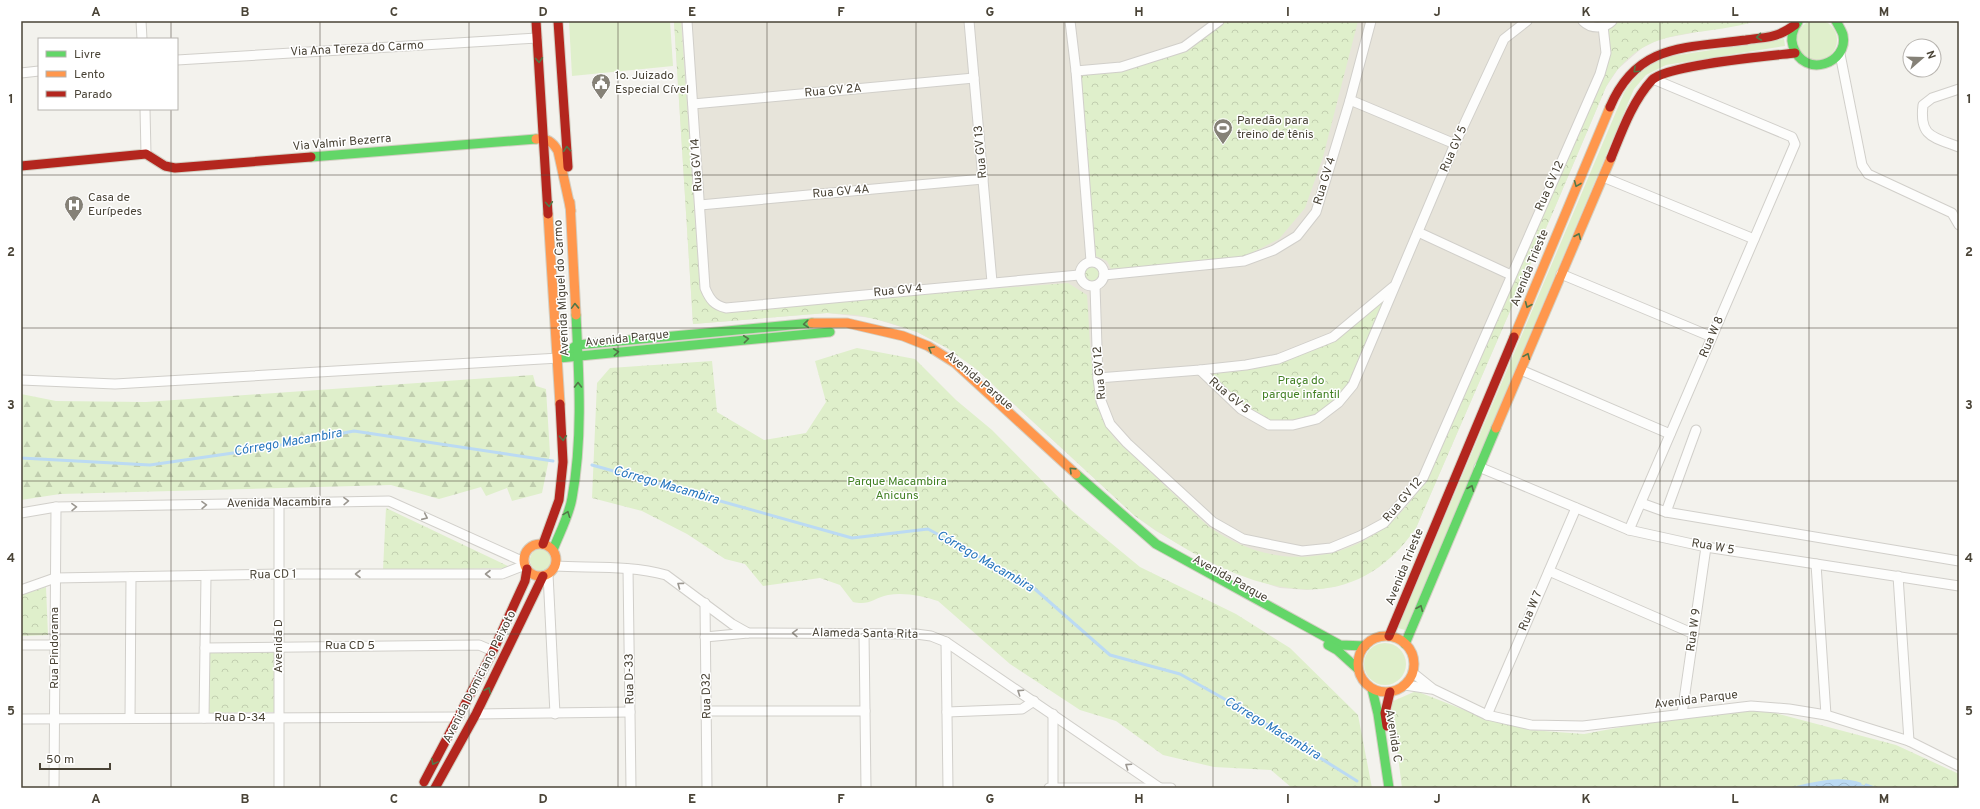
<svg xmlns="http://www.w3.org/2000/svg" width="1980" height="809" viewBox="0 0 1980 809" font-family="Overpass,sans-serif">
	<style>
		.residential { fill: #e7e4da }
		.grass { fill: #dfefcb }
		.forest { fill: url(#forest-firs) }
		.park { fill: url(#park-crowns) }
		.water { fill: url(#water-waves) }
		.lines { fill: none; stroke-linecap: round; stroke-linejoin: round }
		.stream { stroke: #bbdaf3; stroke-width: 3 }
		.street-casing { stroke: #d1cfca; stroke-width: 11 }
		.fast-casing { stroke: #d3cfc3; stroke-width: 11 }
		.slow-casing { stroke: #d3cfc3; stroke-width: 11 }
		.jam-casing { stroke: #d3cfc3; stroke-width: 11 }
		.street { stroke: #fdfdfc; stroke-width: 9 }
		.fast { stroke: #63d668; stroke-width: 9 }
		.slow { stroke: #ff974d; stroke-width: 9 }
		.jam { stroke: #b3261e; stroke-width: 9 }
		.oneway { stroke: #537748 }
		.oneway2 { stroke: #9b9790 }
		.grid { fill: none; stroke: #4a4437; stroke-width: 1; stroke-opacity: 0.55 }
		.labels { text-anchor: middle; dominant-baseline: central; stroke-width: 3; stroke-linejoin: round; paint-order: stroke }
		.street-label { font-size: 12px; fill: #4a4437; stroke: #fff }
		.poi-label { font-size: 12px; fill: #4a4437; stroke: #fff; text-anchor: start }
		.park-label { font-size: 12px; fill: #438125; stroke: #fff }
		.water-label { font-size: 13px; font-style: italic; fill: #2876be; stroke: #fff }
		.neatline { fill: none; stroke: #4a4437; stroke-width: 1.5 }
		.grid-label { font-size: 13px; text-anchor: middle; font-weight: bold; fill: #4a4437 }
	</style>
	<defs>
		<pattern id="forest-firs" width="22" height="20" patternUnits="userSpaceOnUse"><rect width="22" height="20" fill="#dfefcb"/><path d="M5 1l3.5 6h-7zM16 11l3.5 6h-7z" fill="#c1ceaf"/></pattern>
		<pattern id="park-crowns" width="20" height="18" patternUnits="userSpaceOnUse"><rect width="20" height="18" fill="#dfefcb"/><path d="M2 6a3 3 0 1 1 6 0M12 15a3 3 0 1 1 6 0" fill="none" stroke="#c1ceaf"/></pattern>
		<pattern id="water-waves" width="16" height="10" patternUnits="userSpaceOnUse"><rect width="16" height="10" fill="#bbdaf3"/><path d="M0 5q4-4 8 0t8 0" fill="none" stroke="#a2bcd1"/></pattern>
	</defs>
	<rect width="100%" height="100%" fill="#f3f2ed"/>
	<path class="residential" d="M674,21h1082l-96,18 -18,9 -24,21 -12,18 -53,125 -137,316 -16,20 -29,24 -12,6 -25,9 -27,3 -27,-2 -42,-14 -40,-19 -42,-24 -21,-15 -160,-148 -28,-20 -30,-16 -45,-14 -45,-5 -134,11z"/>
	<g class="grass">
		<circle cx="1817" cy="40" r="20"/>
		<path d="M569,21h101l3,45 -101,10z"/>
		<path d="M1784,39l1,7 -119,19 -20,10 -12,14 -229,541 -7,-2 226,-535c13,-20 25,-30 48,-37z"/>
		<circle cx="541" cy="560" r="11"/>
		<circle cx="1385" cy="664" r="21"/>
	</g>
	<path class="forest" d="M533,375l3,11 10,3 4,65 -8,39 -30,8 -5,-13 -21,8 -5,-9 -42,12 -48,-14 -331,9 -39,6v-106l35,7 90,1z"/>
	<g class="park">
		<path d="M674,21h7l19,268c3,10 9,17 19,21l349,-27 19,12c4,48 1,101 27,143l94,88c76,55 172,35 218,-48l184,-432 -3,-17 10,-8h139c-61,19 -112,0 -150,66l-53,125 -137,316c-77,112 -195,48 -281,-12l-160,-148 -28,-20 -30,-16 -30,-10 -30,-7 -30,-2 -134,11z"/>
		<path d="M1225,21h133l-35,136 -18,51 -26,31 -37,19 -131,11 -4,-8 -11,-5 -15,-182c57,-6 100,-12 144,-53z"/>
		<circle cx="1091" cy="274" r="9"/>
		<path d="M1387,296l-36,88 -35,33 -47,5 -26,-15 -28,-26 -3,-9c25,-2 50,-3 74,-11 37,-13 69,-42 101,-65z"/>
		<path d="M857,348l58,11 41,41 36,30 79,80 69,57 96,47 54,34 68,67 14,73h-80l-21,-18 -57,-3 -51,-12 -47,-34 -36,-11 -70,-46 -72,-63c-15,-5 -34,-9 -50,-6 -14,3 -19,11 -35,7l-13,-17 -20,-7 -57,8 -18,-22 -20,-5 -38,-25 -45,-23 -50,-13 5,-115 13,-15 102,-7 5,51 47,28 42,-7 20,-31 -11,-41z"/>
		<path d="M386,508l126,60 -129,2z"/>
		<path d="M46,587l2,48 -27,1v-41z"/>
		<path d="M276,650v62l-68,1v-62z"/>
		<path d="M1416,691l69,27 45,12 54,4 102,-19 78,-5 132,35 63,29v14h-557l-11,-86z"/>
	</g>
	<path class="water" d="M1846,780l28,8h-80l32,-7z"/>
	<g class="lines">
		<g class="stream">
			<path d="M21,458l129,7 104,-15 100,-19 199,30"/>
			<path d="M592,465l260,73 76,-9 100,54 82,72 70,19 57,32 120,75"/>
			<path d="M1866,785l8,3"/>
			<path d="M1794,788c22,-5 44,-11 66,-4"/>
		</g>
		<defs>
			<g id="street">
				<path d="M141,21l1,18"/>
				<path d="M687,21l18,267c5,12 9,17 21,20l353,-33"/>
				<path d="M969,21l23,261"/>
				<path d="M1070,21l6,50 15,190"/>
				<path d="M1583,21c8,8 21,8 29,0"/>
				<path d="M1840,54l22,111 6,9 84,39 7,12"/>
				<path d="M177,60l360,-22"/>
				<path d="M1076,71l45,-4 63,-20 35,-26"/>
				<path d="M21,73l18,-2"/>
				<path d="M1959,89l-27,9 -9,7c-4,32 10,32 36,42"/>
				<path d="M1350,100l105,44"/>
				<path d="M693,104l281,-26"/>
				<path d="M145,109l1,45"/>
				<path d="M1603,177l151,62"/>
				<path d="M700,205l283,-26"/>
				<path d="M1418,232l93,43"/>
				<circle cx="1092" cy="274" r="12"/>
				<path d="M1561,274l151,63"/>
				<path d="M1104,275l140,-14 30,-11 23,-14 19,-24 34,-112 21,-79"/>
				<path d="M1095,286l3,92 3,23 9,23 17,19 86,79 30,17 59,12 29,-3 29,-12 24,-13 39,-45 177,-404 6,-21 -3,-27"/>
				<path d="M1200,370l41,39 28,16h24l24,-6 21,-16 15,-18 102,-241 49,-105 23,-18"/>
				<path d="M1521,370l149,64"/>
				<path d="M1098,378l102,-8 46,-5 32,-6 55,-22 60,-50"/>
				<path d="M21,380l94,4 444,-26"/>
				<path d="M1479,467l150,63 77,17 253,39"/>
				<path d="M279,503v285"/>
				<path d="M1641,503l25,9 293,49"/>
				<path d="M1666,512l30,-82"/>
				<path d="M21,513l35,-6 333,-6 135,61"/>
				<path d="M1629,530l166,-386 -3,-7 -139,-58"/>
				<path d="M1816,564l10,151"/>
				<path d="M555,566c36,2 76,-1 111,9l66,49 16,9 168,1 15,2 15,6 214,146"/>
				<path d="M628,569l3,219"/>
				<path d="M1549,571l145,63"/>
				<path d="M548,574l7,140"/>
				<path d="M1898,576l11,165"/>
				<path d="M21,590l34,-12 224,-4h223l23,-9"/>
				<path d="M705,603l2,185"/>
				<path d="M864,634l2,154"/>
				<path d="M705,637l43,-4"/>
				<path d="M946,642l2,146"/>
				<path d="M21,645h34"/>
				<path d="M205,648l274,-3 14,6"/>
				<path d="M1413,673l20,16 54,26 44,10 52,1 168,-20 38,3 37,6 83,26 50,25"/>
				<path d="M1405,685l26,4"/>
				<path d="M708,711h157"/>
				<path d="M947,712l75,-3 12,-8"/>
				<path d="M476,714l154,-2"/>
				<path d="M1682,714l24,-167"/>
				<path d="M1487,715l89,-207"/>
				<path d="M130,718l1,-141"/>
				<path d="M204,718l2,-142"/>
				<path d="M21,719l438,-2"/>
				<path d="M54,788l2,-281"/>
				<path d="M1049,788h122"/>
				<path d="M1053,788v-74"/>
			</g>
			<g id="fast">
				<path d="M1798,22c-5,7 -8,15 -5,24 11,34 56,17 50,-11 -1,-4 -5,-10 -7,-14"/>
				<path d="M311,157l225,-18"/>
				<path d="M559,358l18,-13 235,-22"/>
				<path d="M559,358l271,-26"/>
				<path d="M1076,474l80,70 184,101 25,1"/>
				<path d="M553,550c6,-16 16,-34 19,-52 11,-59 7,-123 4,-183"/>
				<path d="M1405,644l91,-216"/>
				<path d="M1328,645l9,5 21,19"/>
				<path d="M1372,689l6,25 11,74"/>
			</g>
			<g id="slow">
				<path d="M536,139c11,-1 16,2 22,12l13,60"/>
				<path d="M570,202l6,113"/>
				<path d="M548,214l12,190"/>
				<path d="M812,323h35l56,13 25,10 27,17 121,111"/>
				<path d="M1514,337l96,-230"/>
				<path d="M1496,428l115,-270"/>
				<circle cx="540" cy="560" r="16"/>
				<circle cx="1386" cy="664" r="28"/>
			</g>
			<g id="jam">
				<path d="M536,21l12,193"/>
				<path d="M558,21l10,146"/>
				<path d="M1610,107c27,-64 76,-59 136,-67 10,-2 24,-2 33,-6 6,-2 11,-6 16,-9"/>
				<path d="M1611,158c11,-27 21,-56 41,-78 14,-15 117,-24 143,-27"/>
				<path d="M21,166l125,-12 19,12 10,2 136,-11"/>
				<path d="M543,544l16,-44 4,-38 -3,-58"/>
				<path d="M1389,636l125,-299"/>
				<path d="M1387,726l-2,-13 5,-21"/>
				<path d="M424,782l69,-131 32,-70 2,-12"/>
				<path d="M435,788l41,-74 67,-138"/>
			</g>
		</defs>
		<use href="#street" class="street-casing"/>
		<use href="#fast" class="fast-casing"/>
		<use href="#slow" class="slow-casing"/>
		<use href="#jam" class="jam-casing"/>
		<use href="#street" class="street"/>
		<use href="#fast" class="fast"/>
		<use href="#slow" class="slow"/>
		<use href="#jam" class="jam"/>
	</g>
	<defs><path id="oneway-chevron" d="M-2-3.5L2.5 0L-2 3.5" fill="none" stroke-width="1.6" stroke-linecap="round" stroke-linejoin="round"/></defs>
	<g class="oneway">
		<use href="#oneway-chevron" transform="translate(1759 37) rotate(172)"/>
		<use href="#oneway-chevron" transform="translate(539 60) rotate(86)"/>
		<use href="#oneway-chevron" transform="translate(1636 70) rotate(137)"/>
		<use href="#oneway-chevron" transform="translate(567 149) rotate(-94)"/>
		<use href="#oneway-chevron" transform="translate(1577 184) rotate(112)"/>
		<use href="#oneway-chevron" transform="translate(549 204) rotate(86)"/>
		<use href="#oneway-chevron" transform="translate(1578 236) rotate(-67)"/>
		<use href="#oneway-chevron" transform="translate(1528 305) rotate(113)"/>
		<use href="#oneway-chevron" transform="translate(575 306) rotate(-92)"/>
		<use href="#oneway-chevron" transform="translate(806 324) rotate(175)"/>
		<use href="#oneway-chevron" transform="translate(746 339) rotate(-6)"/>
		<use href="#oneway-chevron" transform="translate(931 349) rotate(-150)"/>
		<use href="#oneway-chevron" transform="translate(616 352) rotate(-6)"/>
		<use href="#oneway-chevron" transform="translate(1527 356) rotate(-67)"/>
		<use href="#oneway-chevron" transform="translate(578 385) rotate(-90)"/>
		<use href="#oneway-chevron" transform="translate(563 438) rotate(87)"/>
		<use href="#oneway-chevron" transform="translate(1072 470) rotate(-136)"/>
		<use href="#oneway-chevron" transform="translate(1471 488) rotate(-67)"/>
		<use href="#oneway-chevron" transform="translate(567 514) rotate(-69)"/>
		<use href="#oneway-chevron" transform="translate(1420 608) rotate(-67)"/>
		<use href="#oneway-chevron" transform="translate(488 690) rotate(-64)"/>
		<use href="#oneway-chevron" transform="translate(434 762) rotate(118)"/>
	</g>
	<g class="oneway2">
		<use href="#oneway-chevron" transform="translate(346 501) rotate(-1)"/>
		<use href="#oneway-chevron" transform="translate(204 505) rotate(-1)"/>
		<use href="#oneway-chevron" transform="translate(74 507) rotate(-1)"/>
		<use href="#oneway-chevron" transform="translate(425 517) rotate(24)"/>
		<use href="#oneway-chevron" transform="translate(358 574) rotate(180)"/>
		<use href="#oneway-chevron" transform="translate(488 574) rotate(180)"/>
		<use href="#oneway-chevron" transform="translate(680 585) rotate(-144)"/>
		<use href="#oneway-chevron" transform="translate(795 633) rotate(-179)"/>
		<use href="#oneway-chevron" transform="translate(1020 692) rotate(-146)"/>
		<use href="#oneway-chevron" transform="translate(1128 766) rotate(-146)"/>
	</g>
	<path class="grid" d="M171,21v18M320,21v767M469,21v767M618,21v767M767,21v767M916,21v767M1064,21v767M1213,21v767M1362,21v767M1511,21v767M1660,21v767M1809,21v767M171,109v679M21,175h1938M21,328h1938M21,481h1938M21,634h1938"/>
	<defs>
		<symbol id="civic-pin" viewBox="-11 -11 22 30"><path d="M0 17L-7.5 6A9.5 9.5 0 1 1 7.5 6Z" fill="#858177" stroke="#fff"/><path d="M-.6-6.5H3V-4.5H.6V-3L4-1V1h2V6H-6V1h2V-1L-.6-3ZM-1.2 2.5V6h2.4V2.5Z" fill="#fff"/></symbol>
		<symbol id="stadium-pin" viewBox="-11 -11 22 30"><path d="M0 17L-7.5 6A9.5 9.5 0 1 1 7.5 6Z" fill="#858177" stroke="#fff"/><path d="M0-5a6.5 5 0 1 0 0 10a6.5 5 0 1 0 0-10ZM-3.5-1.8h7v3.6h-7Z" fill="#fff"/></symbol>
		<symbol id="hospital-pin" viewBox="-11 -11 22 30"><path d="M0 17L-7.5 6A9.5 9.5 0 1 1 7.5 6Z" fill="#858177" stroke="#fff"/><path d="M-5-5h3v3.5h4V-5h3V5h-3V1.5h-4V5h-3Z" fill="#fff"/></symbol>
	</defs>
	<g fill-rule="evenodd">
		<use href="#civic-pin" x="590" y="72" width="22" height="30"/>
		<use href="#stadium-pin" x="1212" y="117" width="22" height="30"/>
		<use href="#hospital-pin" x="63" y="194" width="22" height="30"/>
	</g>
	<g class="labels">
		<g class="street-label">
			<text transform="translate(357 49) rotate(-3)">Via Ana Tereza do Carmo</text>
			<text transform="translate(833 91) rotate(-5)">Rua GV 2A</text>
			<text transform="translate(342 143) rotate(-5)">Via Valmir Bezerra</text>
			<text transform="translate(1454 149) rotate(-66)">Rua GV 5</text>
			<text transform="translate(981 152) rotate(-95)">Rua GV 13</text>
			<text transform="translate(697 165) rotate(-94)">Rua GV 14</text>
			<text transform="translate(1325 181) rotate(-73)">Rua GV 4</text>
			<text transform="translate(1550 186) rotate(-66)">Rua GV 12</text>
			<text transform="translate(841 192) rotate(-5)">Rua GV 4A</text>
			<text transform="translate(1530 268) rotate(-68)">Avenida Trieste</text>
			<text transform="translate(562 288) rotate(-93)">Avenida Miguel do Carmo</text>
			<text transform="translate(898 291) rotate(-5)">Rua GV 4</text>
			<text transform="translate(1712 337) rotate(-67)">Rua W 8</text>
			<text transform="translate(627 339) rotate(-6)">Avenida Parque</text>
			<text transform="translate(1100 373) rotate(-95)">Rua GV 12</text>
			<text transform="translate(979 381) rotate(40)">Avenida Parque</text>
			<text transform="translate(1229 396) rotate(40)">Rua GV 5</text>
			<text transform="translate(1403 500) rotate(-50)">Rua GV 12</text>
			<text transform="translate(279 503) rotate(-1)">Avenida Macambira</text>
			<text transform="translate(1713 547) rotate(10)">Rua W 5</text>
			<text transform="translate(1405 567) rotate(-68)">Avenida Trieste</text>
			<text transform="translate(273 575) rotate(-1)">Rua CD 1</text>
			<text transform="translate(1230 579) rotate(29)">Avenida Parque</text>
			<text transform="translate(1531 611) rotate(-67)">Rua W 7</text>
			<text transform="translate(1694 630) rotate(-82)">Rua W 9</text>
			<text transform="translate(865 634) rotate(1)">Alameda Santa Rita</text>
			<text transform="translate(279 646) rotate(-90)">Avenida D</text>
			<text x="350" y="646">Rua CD 5</text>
			<text transform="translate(55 648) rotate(-90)">Rua Pindorama</text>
			<text transform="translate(480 677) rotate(-63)">Avenida Domiciano Peixoto</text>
			<text transform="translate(630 679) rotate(-91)">Rua D-33</text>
			<text transform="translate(707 696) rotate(-91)">Rua D32</text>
			<text transform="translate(1696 700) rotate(-7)">Avenida Parque</text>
			<text x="240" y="718">Rua D-34</text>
			<text transform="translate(1393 736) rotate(81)">Avenida C</text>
		</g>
		<g class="poi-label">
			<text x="615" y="76">1o. Juizado<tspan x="615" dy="14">Especial Cível</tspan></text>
			<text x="1237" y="121">Paredão para<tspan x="1237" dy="14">treino de tênis</tspan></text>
			<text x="88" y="198">Casa de<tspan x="88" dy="14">Eurípedes</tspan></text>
		</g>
		<g class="park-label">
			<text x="1301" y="381">Praça do<tspan x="1301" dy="14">parque infantil</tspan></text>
			<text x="897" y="482">Parque Macambira<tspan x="897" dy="14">Anicuns</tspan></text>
		</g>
		<g class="water-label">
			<text transform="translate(288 443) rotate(-10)">Córrego Macambira</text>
			<text transform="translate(666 486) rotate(16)">Córrego Macambira</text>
			<text transform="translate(985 562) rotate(30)">Córrego Macambira</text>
			<text transform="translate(1272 729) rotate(31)">Córrego Macambira</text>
		</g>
	</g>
	<rect width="1980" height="809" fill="none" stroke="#ffffff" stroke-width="44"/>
	<rect x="38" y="38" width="140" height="72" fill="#ffffff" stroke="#b7b4af"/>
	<rect x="46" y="51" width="20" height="6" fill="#63d668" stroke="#b7b4af"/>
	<text x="74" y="58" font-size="12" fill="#4a4437">Livre</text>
	<rect x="46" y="71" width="20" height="6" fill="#ff974d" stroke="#b7b4af"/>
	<text x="74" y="78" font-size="12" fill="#4a4437">Lento</text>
	<rect x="46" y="91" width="20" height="6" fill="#b3261e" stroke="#b7b4af"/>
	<text x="74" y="98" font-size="12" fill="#4a4437">Parado</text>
	<g transform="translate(1922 58) rotate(70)"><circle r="19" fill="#ffffff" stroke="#b7b4af"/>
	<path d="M0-3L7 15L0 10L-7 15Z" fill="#858177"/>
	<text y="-6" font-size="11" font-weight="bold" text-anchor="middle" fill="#4a4437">N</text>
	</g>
	<path d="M40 763v6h70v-6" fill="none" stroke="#4a4437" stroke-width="2"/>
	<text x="46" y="763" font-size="12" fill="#4a4437" stroke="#ffffff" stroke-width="3" paint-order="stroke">50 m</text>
	<rect x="22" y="22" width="1936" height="765" class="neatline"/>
	<g class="grid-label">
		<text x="96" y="16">A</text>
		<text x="245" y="16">B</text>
		<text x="394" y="16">C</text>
		<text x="543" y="16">D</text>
		<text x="692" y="16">E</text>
		<text x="841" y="16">F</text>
		<text x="990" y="16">G</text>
		<text x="1139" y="16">H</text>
		<text x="1288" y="16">I</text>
		<text x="1437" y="16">J</text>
		<text x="1586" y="16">K</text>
		<text x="1735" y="16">L</text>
		<text x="1884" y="16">M</text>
		<text x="11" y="103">1</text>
		<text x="1969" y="103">1</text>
		<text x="11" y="256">2</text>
		<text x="1969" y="256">2</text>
		<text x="11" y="409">3</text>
		<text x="1969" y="409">3</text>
		<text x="11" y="562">4</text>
		<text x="1969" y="562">4</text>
		<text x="11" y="715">5</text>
		<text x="1969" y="715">5</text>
		<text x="96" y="803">A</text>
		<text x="245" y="803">B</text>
		<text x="394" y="803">C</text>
		<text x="543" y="803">D</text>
		<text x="692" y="803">E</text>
		<text x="841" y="803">F</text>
		<text x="990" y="803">G</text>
		<text x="1139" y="803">H</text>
		<text x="1288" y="803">I</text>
		<text x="1437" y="803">J</text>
		<text x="1586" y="803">K</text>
		<text x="1735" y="803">L</text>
		<text x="1884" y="803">M</text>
	</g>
</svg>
